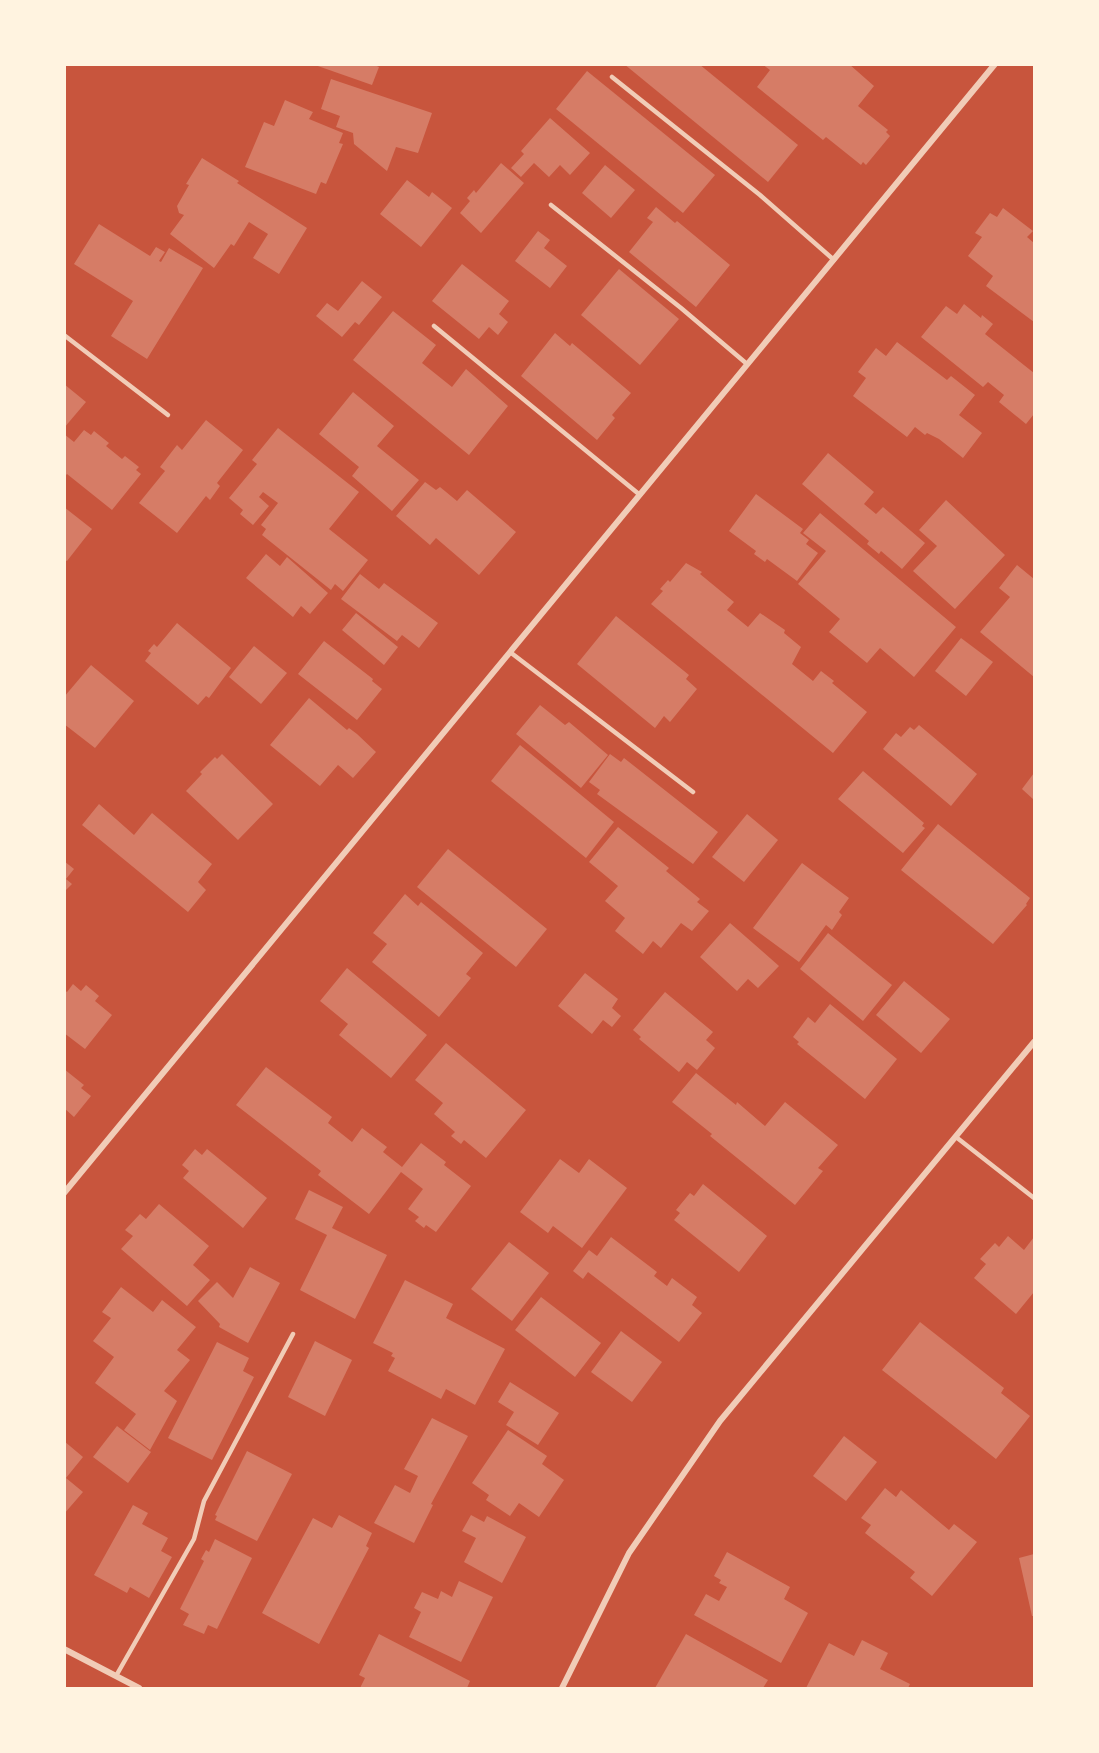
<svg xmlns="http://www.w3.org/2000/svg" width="1099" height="1753" viewBox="0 0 1099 1753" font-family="'Noto Sans',sans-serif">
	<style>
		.building { fill: #d67c66 }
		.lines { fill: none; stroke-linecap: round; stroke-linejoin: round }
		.service { stroke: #f1ccb7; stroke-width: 4.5 }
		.minor { stroke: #f1ccb7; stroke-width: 6 }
	</style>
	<rect width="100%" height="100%" fill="#c8553d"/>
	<g class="building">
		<path d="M372,64l7,3 -7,18 -57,-20z"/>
		<path d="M624,64h75l99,81 -30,37z"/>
		<path d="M762,64h87l25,22 -16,20 30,24 -2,2 4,4 -24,29 -3,-3 -2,3 -35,-28 -3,3 -66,-53 13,-17z"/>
		<path d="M587,71l128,104 -32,38 -127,-104z"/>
		<path d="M331,79l101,34 -14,40 -22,-6 -9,24 -33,-27 -1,-11 -17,-6 4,-11 -19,-7z"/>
		<path d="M285,100l28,12 -4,7 34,14 -4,10 4,1 -17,40 -5,-2 -5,12 -71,-27 19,-45 10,4z"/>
		<path d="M550,118l40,35 -20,22 -10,-10 -11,12 -15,-14 -13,14 -10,-9 13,-14 -3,-3z"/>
		<path d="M202,158l37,23 -2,2 70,45 -28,46 -26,-16 15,-24 -19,-12 -15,24 -3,-2 -17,24 -44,-34 14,-19 -5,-2 -2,-7 12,-21 -3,-1z"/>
		<path d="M501,163l23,20 -43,50 -21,-20 10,-12 -3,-3 7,-8 2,3z"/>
		<path d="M605,165l30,25 -24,28 -29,-25z"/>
		<path d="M407,180l22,17 3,-5 20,16 -31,39 -41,-33z"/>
		<path d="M656,207l19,16 2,-2 53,44 -34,42 -67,-55 24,-30 -6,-4z"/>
		<path d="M1003,208l30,23 -6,6 7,6v79l-48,-36 7,-10 -25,-20 14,-19 -7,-4 15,-20 7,4z"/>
		<path d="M99,224l51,32 6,-9 9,5 -6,9 2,1 8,-14 34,20 -56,91 -36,-23 22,-35 -59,-37z"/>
		<path d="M538,231l12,9 -6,8 23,18 -17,22 -35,-27z"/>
		<path d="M462,264l47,37 -10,13 9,8 -10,13 -9,-8 -10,12 -47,-38z"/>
		<path d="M619,269l60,50 -39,46 -59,-50z"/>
		<path d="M362,281l20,16 -23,28 -4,-3 -13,15 -26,-21 11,-13 11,8z"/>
		<path d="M964,304l17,14 1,-3 11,9 -8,10 49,39v41l-8,10 -27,-22 5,-7 -16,-13 -5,5 -62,-50 25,-31 11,8z"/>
		<path d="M393,311l43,34 -14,18 30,24 14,-18 42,37 -39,49 -116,-95z"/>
		<path d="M555,333l15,13 2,-3 59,50 -19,22 3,3 -18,22 -76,-64z"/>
		<path d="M897,342l50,38 4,-4 24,19 -16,20 23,18 -19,25 -24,-19 -12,-6 -2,2 -10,-8 -8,10 -54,-41 13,-18 -8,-6 18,-24 10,8z"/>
		<path d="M64,384l22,18 -22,26z"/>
		<path d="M353,392l41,34 -17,20 42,34 -27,31 -40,-35 7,-9 -40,-33z"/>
		<path d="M206,420l37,30 -26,33 3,3 -10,14 -4,-4 -29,37 -38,-30 26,-32 -5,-4 17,-22 5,5z"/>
		<path d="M278,428l81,64 -30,37 39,31 -25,31 -8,-7 -4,6 -69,-55 4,-6 -5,-4 17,-22 -15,-11 -4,5 10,9 -16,19 -13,-11 3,-4 -14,-12 28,-34 -5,-4z"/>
		<path d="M84,430l7,5 3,-4 15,12 -3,3 16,13 3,-3 14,11 -3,3 5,4 -29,36 -45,-36 -3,3v-43l10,8z"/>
		<path d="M828,453l46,39 -10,12 12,10 7,-7 42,36 -23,26 -21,-18 -2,3 -12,-10 2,-3 -67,-57z"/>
		<path d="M425,482l11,8 4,-3 17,14 10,-11 49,42 -37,43 -43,-37 -6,7 -34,-29z"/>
		<path d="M756,494l47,35 -3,4 9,7 -3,4 12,9 -21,28 -30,-22 -2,3 -11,-8 2,-3 -27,-20z"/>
		<path d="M946,500l59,55 -50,54 -42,-38 24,-25 -18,-16z"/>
		<path d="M64,507l28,22 -25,32 -3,-1z"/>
		<path d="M820,513l136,114 -42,50 -34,-29 -13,15 -38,-31 11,-13 -42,-35 28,-33 -23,-18z"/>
		<path d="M266,554l14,12 7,-9 41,36 -18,21 -9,-8 -8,11 -47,-39z"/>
		<path d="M686,563l16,9 -2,2 34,28 -7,8 21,17 12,-14 25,17 -1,3 17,14 -9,17 21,17 8,-10 13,10 -2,2 35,29 -34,41 -182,-149 12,-13 -3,-2 8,-9 2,2z"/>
		<path d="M1017,565l17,14v98l-54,-45 30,-35 -11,-9z"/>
		<path d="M360,574l19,15 5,-6 54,40 -19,25 -17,-13 -5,6 -56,-42z"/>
		<path d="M356,613l42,34 -14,18 -42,-35z"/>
		<path d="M616,616l73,59 -3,4 11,10 -27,33 -6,-6 -9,12 -78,-64z"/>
		<path d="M177,623l54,45 -22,30 -3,-2 -8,9 -53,-44 6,-8 -3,-2 6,-7 3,3z"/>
		<path d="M961,638l32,24 -27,34 -31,-25z"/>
		<path d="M324,641l49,38 -1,2 10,8 -25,31 -59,-46z"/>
		<path d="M254,646l33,27 -26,31 -32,-27z"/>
		<path d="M91,665l43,36 -39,47 -31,-24v-27z"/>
		<path d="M309,698l38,32 2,-2 8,6 19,18 -23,26 -15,-13 -18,21 -50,-41z"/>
		<path d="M540,705l25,20 4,-3 39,33 -27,33 -65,-54z"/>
		<path d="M919,725l58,49 -26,32 -68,-57 13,-16 5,4 9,-10 4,3z"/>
		<path d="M520,745l94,77 -28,36 -95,-77z"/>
		<path d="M222,754l51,50 -35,36 -52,-49 16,-17 -2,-2 15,-15 2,2z"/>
		<path d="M610,754l11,8 3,-4 94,74 -25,32 -96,-70 3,-4 -11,-8z"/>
		<path d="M863,771l61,52 -2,3 3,2 -22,25 -65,-54z"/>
		<path d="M1034,773v27l-12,-11z"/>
		<path d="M99,804l35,31 18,-22 60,51 -14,18 8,8 -18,22 -106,-87z"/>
		<path d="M747,814l31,26 -34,42 -32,-25z"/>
		<path d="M938,824l92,74 -4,6 1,1 -34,39 -92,-74z"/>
		<path d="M618,827l51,41 -3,3 34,28 -3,3 12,9 -17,20 -11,-8 -20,25 -8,-7 -10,13 -28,-23 10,-13 -20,-17 13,-15 -29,-24z"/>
		<path d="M448,849l99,80 -31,38 -99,-80z"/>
		<path d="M64,861l10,8 -8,10 6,5 -8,8z"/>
		<path d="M802,863l47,35 -10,14 3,3 -10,15 -6,-5 -27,37 -46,-34z"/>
		<path d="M405,894l13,12 3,-4 62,51 -17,21 5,4 -32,39 -67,-55 15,-18 -14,-11z"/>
		<path d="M730,923l49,43 -21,22 -10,-9 -11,12 -37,-34z"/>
		<path d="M828,933l64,52 -29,36 -63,-52z"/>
		<path d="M347,968l80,67 -36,43 -52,-43 9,-11 -28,-23z"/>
		<path d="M585,973l33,26 -6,9 9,8 -9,11 -9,-7 -11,14 -34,-28z"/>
		<path d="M904,981l46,38 -29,34 -45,-38z"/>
		<path d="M73,984l8,7 5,-6 13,11 -4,5 17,14 -27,34 -21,-16v-43l3,2z"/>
		<path d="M665,992l48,40 -7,8 9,8 -18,22 -10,-8 -8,10 -40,-33 2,-2 -8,-7z"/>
		<path d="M830,1004l67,55 -32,40 -68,-55 2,-2 -6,-5 15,-20 7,6z"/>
		<path d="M446,1043l80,67 -40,48 -22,-18 -3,4 -10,-8 4,-4 -21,-18 9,-11 -28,-23z"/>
		<path d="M266,1067l66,50 -4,6 24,19 10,-14 25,19 -4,5 19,15 19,-24 25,19 -2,3 27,21 -35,46 -10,-7 -2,3 -9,-7 4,-4 -11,-8 15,-20 -22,-17 -32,42 -51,-39 3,-4 -85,-66z"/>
		<path d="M64,1069l20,16 -3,3 10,8 -17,21 -10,-9z"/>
		<path d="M696,1073l40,32 1,-3 28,24 20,-24 53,43 -20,23 5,3 -28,34 -85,-69 2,-2 -40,-32z"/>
		<path d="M195,1149l7,6 5,-6 60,49 -24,30 -60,-50 6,-7 -7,-6z"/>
		<path d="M560,1159l19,14 10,-14 38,29 -45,60 -29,-22 -5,7 -28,-21z"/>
		<path d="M703,1184l64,52 -28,36 -65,-52 6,-7 -4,-3 14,-17 4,3z"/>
		<path d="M309,1190l34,17 -11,21 55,27 -32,64 -55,-29 27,-55 -32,-16z"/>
		<path d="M159,1204l50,42 -16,19 17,15 -23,26 -66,-57 12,-13 -8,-6 15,-16 6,5z"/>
		<path d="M1008,1236l16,14 10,-13v55l-18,22 -42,-36 12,-14 -6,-5 15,-16 4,4z"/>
		<path d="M611,1237l46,35 -3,4 13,10 5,-8 25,19 -5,8 10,8 -23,29 -91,-70 -5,7 -10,-8 16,-21 8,6z"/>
		<path d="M509,1242l40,31 -37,48 -41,-32z"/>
		<path d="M250,1267l30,16 -32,60 -29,-16 1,-3 -22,-23 19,-19 16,16z"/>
		<path d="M405,1280l48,24 -7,14 59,31 -30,56 -29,-16 -5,10 -53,-28 7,-13 -4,-2 2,-3 -20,-10z"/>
		<path d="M121,1287l32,25 9,-12 34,27 -19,23 13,10 -26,31 13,10 -27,49 -26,-20 12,-16 -41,-31 19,-26 -21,-16 18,-23 -9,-6z"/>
		<path d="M541,1297l60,46 -26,34 -60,-47z"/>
		<path d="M920,1322l84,66 -3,5 29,23 -34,43 -114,-89z"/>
		<path d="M621,1331l41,31 -30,40 -41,-30z"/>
		<path d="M315,1341l37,19 -27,56 -37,-19z"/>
		<path d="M217,1342l32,16 -6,13 11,6 -42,83 -44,-22z"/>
		<path d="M510,1382l49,31 -21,32 -32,-20 8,-13 -16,-10z"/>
		<path d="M432,1418l36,18 -37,68 2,1 -19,38 -40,-20 21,-38 15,8 8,-17 -14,-7z"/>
		<path d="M117,1426l34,26 -23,31 -35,-26z"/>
		<path d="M508,1430l39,26 -5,8 22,16 -25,37 -20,-14 -9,13 -24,-16 3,-5 -17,-12z"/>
		<path d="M844,1436l33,26 -31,39 -33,-25z"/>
		<path d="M64,1441l19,16 -17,21 17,14 -19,22z"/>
		<path d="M247,1451l45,23 -35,67 -42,-21 2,-4 -2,-1z"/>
		<path d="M885,1488l11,9 5,-7 48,40 5,-6 23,18 -45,54 -22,-18 5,-6 -50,-39 6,-8 -10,-7z"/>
		<path d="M133,1505l15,8 -6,11 26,14 -7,13 11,6 -23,41 -19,-11 -3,6 -33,-18z"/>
		<path d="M339,1515l33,18 -6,13 3,2 -50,96 -57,-31 51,-95 19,10z"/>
		<path d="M471,1515l13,7 3,-6 39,21 -24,46 -38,-21 12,-24 -14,-7z"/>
		<path d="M215,1539l37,19 -35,71 -9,-4 -4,9 -21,-9 6,-11 -9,-5 24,-48 -3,-2 5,-9 3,2z"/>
		<path d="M727,1552l63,35 -6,12 24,14 -27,50 -87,-48 12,-21 13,7 8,-14 -8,-4 2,-3 -7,-4z"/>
		<path d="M1034,1554v62h-2l-13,-58z"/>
		<path d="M459,1581l34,16 -32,65 -52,-25 12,-25 -7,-4 8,-16 16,7 3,-8 11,6z"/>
		<path d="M379,1634l91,47 -3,7h-107l5,-10 -6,-3z"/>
		<path d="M686,1634l82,46 -5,8h-108z"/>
		<path d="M862,1640l26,13 -8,16 30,15 -2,4h-102l23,-45 25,13z"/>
	</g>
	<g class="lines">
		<g class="service">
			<path d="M612,77l148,118 74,65"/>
			<path d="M551,205l130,103 66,56"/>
			<path d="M434,326l206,169"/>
			<path d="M64,335l104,80"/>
			<path d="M510,652l183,140"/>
			<path d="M956,1137l78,61"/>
			<path d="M116,1676l78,-137 10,-38 89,-167"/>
		</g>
		<g class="minor">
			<path d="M64,1193l931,-1129"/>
			<path d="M64,1649l75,39"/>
			<path d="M562,1688l67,-135 91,-132 314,-379"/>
		</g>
	</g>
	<rect width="1099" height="1753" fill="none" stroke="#fff3e0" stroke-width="132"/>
</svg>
